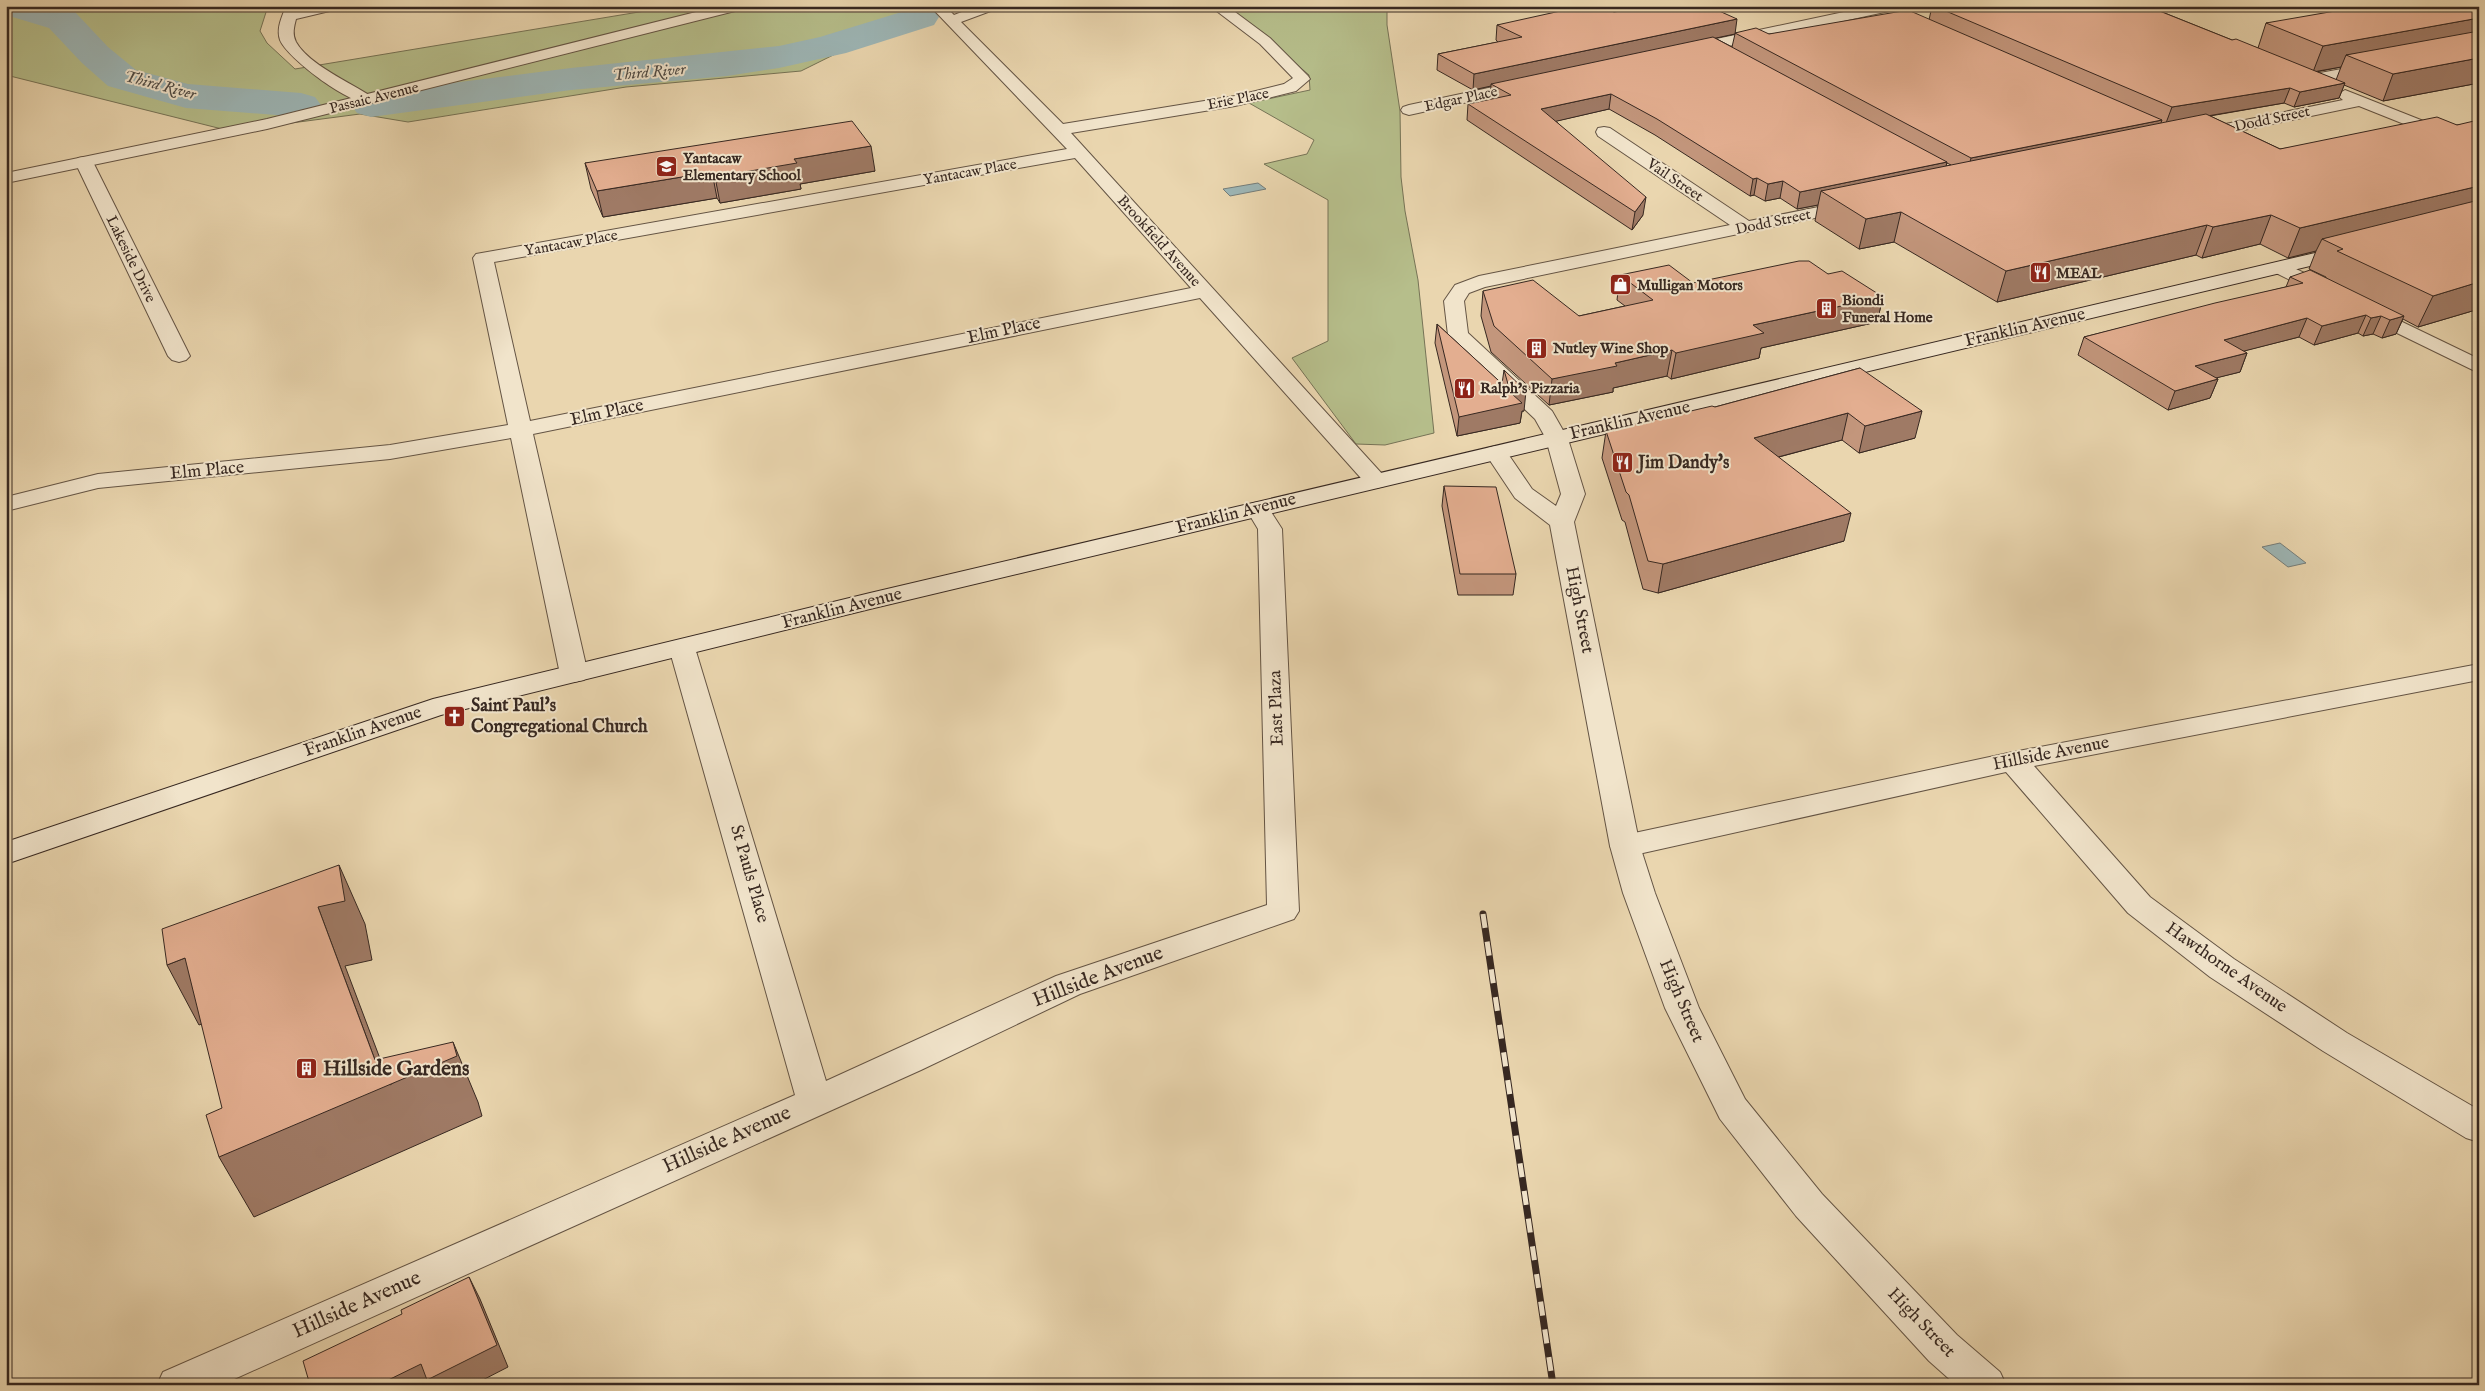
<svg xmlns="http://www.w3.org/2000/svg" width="2485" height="1391" viewBox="0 0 2485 1391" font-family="'IM FELL English',serif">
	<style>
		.green { fill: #b6be8b; stroke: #767356 }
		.water { fill: #9db6b6; stroke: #747d7a }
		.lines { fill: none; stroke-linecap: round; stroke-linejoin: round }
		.river { fill: #9db6b6; fill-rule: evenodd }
		.minor-casing { stroke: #645444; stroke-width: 2 }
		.tertiary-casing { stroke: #645444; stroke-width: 2 }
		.secondary-casing { stroke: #372821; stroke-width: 2 }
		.minor { fill: #f1e4cb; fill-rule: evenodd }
		.tertiary { fill: #f1e4cb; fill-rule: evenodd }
		.secondary { fill: #f1e4cb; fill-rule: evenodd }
		.rail-casing { stroke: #372821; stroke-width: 7 }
		.rail { stroke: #f1e4cb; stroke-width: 5; stroke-dasharray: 14; stroke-linecap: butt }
		.wall { fill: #c3967c; stroke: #372821; fill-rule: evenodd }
		.shaded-wall { fill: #9f7a65; stroke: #372821 }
		.building { fill: #e3ae90; stroke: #372821 }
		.labels { text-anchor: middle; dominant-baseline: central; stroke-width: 4; stroke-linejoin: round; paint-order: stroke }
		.far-street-label { font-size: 15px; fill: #372821; stroke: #f1e4cb }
		.far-poi-label { font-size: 15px; font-weight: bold; fill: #372821; stroke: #f1e4cb; text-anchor: start }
		.far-water-label { font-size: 16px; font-style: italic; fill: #504c46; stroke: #f1e4cb }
		.street-label { font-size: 18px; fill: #372821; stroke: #f1e4cb }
		.poi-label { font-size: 18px; font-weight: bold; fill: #372821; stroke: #f1e4cb; text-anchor: start }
		.near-street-label { font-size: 21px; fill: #372821; stroke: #f1e4cb }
		.near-poi-label { font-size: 21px; font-weight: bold; fill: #372821; stroke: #f1e4cb; text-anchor: start }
	</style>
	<rect width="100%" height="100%" fill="#ead6af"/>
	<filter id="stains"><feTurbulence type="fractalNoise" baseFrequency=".004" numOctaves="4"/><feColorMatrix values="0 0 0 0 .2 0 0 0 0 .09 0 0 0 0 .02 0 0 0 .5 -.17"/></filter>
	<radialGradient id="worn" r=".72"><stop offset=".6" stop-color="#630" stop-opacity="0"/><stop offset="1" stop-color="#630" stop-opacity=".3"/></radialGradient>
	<g class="green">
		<path d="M6,6h262l-8,25 7,12 28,26 380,-63h257l-131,65 -175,16 -218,35 -48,-8 -130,17 -224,-56z"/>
		<path d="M1237,6h150v19l13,86 1,66 4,34 13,69 16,153 -49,12 -29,-1 -64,-86 36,-17v-141l-64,-36 43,-10 7,-14 -65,-37 61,-13 -1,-15 -79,-67z"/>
	</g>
	<g class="water">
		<path d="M1258,183l8,6 -36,7 -7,-7z"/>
		<path d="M2280,543l26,20 -18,4 -26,-20z"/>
	</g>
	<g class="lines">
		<g class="river">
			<path d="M6,6h47l22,6 33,35 28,23 52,14 113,9 14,4 6,8 -6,8 -14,4 -115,-9 -78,-22 -26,-23 -33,-35 -43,-13z"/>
			<path d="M921,6l13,3 5,8 -5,8 -88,28 -67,15 -52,8 -156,14 -200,27 -14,-4 -6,-8 6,-8 14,-4 200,-25 208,-22 41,-9z"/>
		</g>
		<defs>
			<g id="minor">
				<path d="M286,6h14l-1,4 15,-4h26l-2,3 -42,10c-2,8 -4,15 0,23 12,22 55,41 76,55l2,3 -2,3c-19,5 -85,-45 -92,-63 -4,-12 2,-23 6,-34z"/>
				<path d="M930,6h15l9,9 23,-9h21l-2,3 -35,13 102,102 172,-28 49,-12 9,-6 -33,-34 -50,-38h17l43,32 38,38 2,3 -14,12 -61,15 -164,27 313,343 4,5 -4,5 -8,2 -8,-2 -168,-188 -667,136 55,240 -4,6 -10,2 -10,-2 -4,-6 -49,-236 -121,21 -292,29 -92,23v-14l92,-23 292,-29 118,-20 -35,-167 3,-4 591,-105zM1075,158l116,130 -661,133 -36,-159z"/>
				<path d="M1872,6h29l-7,4 -206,45 -8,-5 8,-5z"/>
				<path d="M2374,63l6,2 2,3 -2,3 -71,14 -8,-5 8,-5z"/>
				<path d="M1526,80l8,5 -2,3 -123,27 -6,-2 -2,-3 2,-3 6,-2z"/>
				<path d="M2345,90l134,53v11l-120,-48 -163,34 -6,-1 -2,-4 2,-4 6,-1 147,-30 -6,-5z"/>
				<path d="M1604,127l6,1 139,93 104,-21 6,1 3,4 -3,4 -6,1 -368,77 -16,6 -5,8 4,32 84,78 16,28 -3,5 -8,2 -8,-2 -14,-25 -84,-80 -3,-4 -4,-34 11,-16 24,-9 251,-51 -132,-89 -2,-4 2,-4z"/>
				<path d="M84,157l6,1 3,4 97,194 -4,4 -7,2 -7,-2 -4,-4 -93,-194 3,-4z"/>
				<path d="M2281,262l55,26 3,4 -3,4h-14l-48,-24 -3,-4 3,-4z"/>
				<path d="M2365,304l114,55v14l-121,-59 -3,-4 3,-4z"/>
				<path d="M1258,502l8,2 16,25 17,382 -5,8 -214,75 -159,76 -700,315h-64l6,-13 632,-277 -126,-447 4,-6 9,-2 9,2 4,6 131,433 230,-105 211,-71 -9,-376 -12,-20 4,-5z"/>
				<path d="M2479,664v16l-445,86 116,131 84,62 113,74 132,77v32l-13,-4 -143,-87 -113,-74 -82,-64 -122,-141 -381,85 -11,-4 -4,-7 4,-7 11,-4 388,-83z"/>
			</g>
			<g id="tertiary">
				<path d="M720,6h25l-2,3 -476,120 -261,54v-10l261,-54z"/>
				<path d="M1557,432l8,2 3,5 17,55 -11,28 66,324 15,47 44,115 46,91 77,95 135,141 43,37 6,13h-50l-27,-24 -133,-145 -76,-97 -55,-111 -42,-115 -13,-47 -60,-321 -35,-27 -30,-45 3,-5 8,-2 8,2 28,41 24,17 5,-12 -15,-55 3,-5z"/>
			</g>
			<path id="secondary" d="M2349,245l7,2 3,4 -3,4 -1486,354 -429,106 -435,149v-22l427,-143 437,-106z"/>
		</defs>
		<use href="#minor" class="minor-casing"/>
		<use href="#tertiary" class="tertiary-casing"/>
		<use href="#secondary" class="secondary-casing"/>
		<use href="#minor" class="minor"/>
		<use href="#tertiary" class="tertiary"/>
		<use href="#secondary" class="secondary"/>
		<defs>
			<path id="rail" d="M1483,914l70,471"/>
		</defs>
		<use href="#rail" class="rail-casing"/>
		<use href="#rail" class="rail"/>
	</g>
	<g class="wall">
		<path d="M1932,6h215l85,34 26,8 8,-25 213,-17v77l-96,18 -39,-16 -5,13 -45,9 -10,-4 -74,13 70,33 177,-24 22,-2v186l-61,18 -15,-8 -7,15 -14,4 -9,-4 -10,2 -5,-3 -44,12 -15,-8 -56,14 4,2 -7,19 -25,6 3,1 -8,19 -42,12 -90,-55 6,-18 202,-50 4,-10 36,1v-1l-17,-8 7,-18 -28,7 -28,-14 -58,14 -6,-3 -199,47 -103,-60 -35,7 -44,-28 3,-16 -21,4 -17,-11 -15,3 -11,-6 -4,1 -95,-61 -46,-26 -53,12 87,94 -11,15 -165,-110 1,-16 22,-5 1,-13 -18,4 -36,-20 1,-16 60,-12 -2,-2 1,-15 117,-13 121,21 34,1 160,-14zM1735,34l-3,13 -17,-9zM2341,67l-5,13 -20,-8zM1947,163l4,2 -5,1z"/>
		<path d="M585,163l290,8 -75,13 1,5 -81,14 -3,-5 -114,19 -12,-28z"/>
		<path d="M1828,274l55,23 -6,25 -116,26 -2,10 -88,21 -4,-3 -54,12v4l-64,13 -58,-53 -10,-36 2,-25 96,25 46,-10 -8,-6 3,-25 73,8z"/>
		<path d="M1437,324l65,60 2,-14 20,41h-2l-2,12 -63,13 -22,-93z"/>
		<path d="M1860,368l55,70 -56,15 -17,-13 -63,17 65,84 -186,52 -15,-4 -18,-67 -3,-2 -20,-62 4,-27 109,-24z"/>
		<path d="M1444,486l72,88 -3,21h-55l-16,-89z"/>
	</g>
	<g class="shaded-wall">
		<path d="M2157,6h10l-11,2z"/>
		<path d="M2479,18v23l-133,14 -5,12 -28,5 10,-26z"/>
		<path d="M1737,19l-2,15 -241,51 -3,-1v2l-18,4 1,-16z"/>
		<path d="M2479,58v25l-96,18 10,-27z"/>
		<path d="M2345,83l-6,15 -45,9 6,-15z"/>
		<path d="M2290,88l-6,15 -118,20 6,-16z"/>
		<path d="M1611,94l-2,15 -69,16 1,-16z"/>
		<path d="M2162,120l-5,15 -190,39 4,-16z"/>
		<path d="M871,146l4,25 -75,13 1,5 -81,14 -5,-26 79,-18z"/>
		<path d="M1947,162l-4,17 -122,12 -3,14 -21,4 3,-17z"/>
		<path d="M712,172l5,26 -114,19 -6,-26z"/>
		<path d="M1757,178l-3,17 -4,1 3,-17z"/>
		<path d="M1783,181l-3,17 -15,3 3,-17z"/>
		<path d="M2479,186v26l-157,27 -6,12 -28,7 12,-30z"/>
		<path d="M1646,197l-3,18 -11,15 3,-18z"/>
		<path d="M1901,212l-7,30 -35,7 7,-30z"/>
		<path d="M2271,215l-11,29 -58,14 11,-31z"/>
		<path d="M2207,225l-11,30 -199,47 9,-31z"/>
		<path d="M2479,282v27l-61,18 15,-31z"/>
		<path d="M1883,297l-6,25 -116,26 -2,10 -88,21 5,-26 77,-28z"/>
		<path d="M2366,315l-8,18 -44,12 8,-19z"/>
		<path d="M2381,316l-8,18 -10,2 8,-18z"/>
		<path d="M2404,316l-8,18 -14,4 8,-18z"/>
		<path d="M2307,318l-8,19 -82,21 7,-18z"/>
		<path d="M1672,350l-5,26 -54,12v4l-64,13 3,-26 63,-16z"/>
		<path d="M2247,353l-7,19 -52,13 7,-19z"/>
		<path d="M2218,379l-8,19 -42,12 7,-19z"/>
		<path d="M1526,391l-2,20h-2l-2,12 -63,13 2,-19 53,-23z"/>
		<path d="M1922,411l-7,27 -56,15 6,-27z"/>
		<path d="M1848,413l-6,27 -94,25 6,-27z"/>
		<path d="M1851,513l-7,28 -186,52 5,-29z"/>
		<path d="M339,865l26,59 7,36 -27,6 45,119 63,-43 25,60 4,14 -228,101 -35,-60 156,-97 -57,-153z"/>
		<path d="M185,958l32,60 -18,7 -32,-60z"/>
		<path d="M469,1277l11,22 28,68 -35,18h-95z"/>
	</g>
	<g class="building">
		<path d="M1583,6h18l13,6 37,-6h57l29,13 -263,55 -36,-20 84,-17 -25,-12z"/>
		<path d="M1934,6h213l85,34 4,-1 109,44 -45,9 -10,-4 -118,19z"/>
		<path d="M2364,6h115v12l-156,28 -57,-23z"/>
		<path d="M1908,10l254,110 -191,38 -236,-125 21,-5 13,6z"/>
		<path d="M2479,31v27l-86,16 -47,-19z"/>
		<path d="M1713,37l234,125 -147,30 -17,-11 -15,3 -11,-6 -4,1 -96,-60 -46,-25 -70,15 105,88 -11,15 -167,-108 43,-9 -20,-11z"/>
		<path d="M2206,114l74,35 157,-32 20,8 17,-4 5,2v63l-179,42 -29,-13 -58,12 -6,-2 -201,46 -105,-59 -35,7 -45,-28z"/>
		<path d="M852,121l19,25 -77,13 3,4 -82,14 -3,-5 -115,19 -12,-28z"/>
		<path d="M2479,200v82l-46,14 -96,-45 6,-2 -21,-10z"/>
		<path d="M1799,261h10l19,13 14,-3 41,26 -130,28 11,8 -88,20 -4,-3 -57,13 2,3 -65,13 -58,-53 -11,-35 50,-11 46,36 74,-16 -33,-25 49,-10 24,18z"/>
		<path d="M2310,270l94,46 -14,4 -9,-4 -10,2 -5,-3 -44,11 -15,-8 -83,22 23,13 -52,13 23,13 -43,12 -91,-54 131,-34 88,-20 -13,-6z"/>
		<path d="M1437,324l73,67 -6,-21 22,21 -14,3 10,9 -63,14z"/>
		<path d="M1860,368l62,43 -57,15 -17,-13 -94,25 97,75 -188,51 -15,-3 -19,-66 -3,-3 -20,-61 106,-25 3,1z"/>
		<path d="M1444,486l52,1 20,87h-56z"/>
		<path d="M339,865l6,36 -27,6 57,153 78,-18 4,14 -238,101 -13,-42 16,-7 -37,-150 -18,7 -5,-36z"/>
		<path d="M469,1277l28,68 -70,35 -6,-16 -43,21h-68l-7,-24 99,-47 -1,-4z"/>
	</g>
	<defs>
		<symbol id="school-square" viewBox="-11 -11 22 22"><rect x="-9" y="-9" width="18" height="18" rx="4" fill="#8f2418" stroke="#f1e4cb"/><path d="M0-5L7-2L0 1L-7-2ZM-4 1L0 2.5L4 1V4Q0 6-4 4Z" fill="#fff"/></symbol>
		<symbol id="restaurant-square" viewBox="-11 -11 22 22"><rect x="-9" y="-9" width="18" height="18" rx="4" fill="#8f2418" stroke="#f1e4cb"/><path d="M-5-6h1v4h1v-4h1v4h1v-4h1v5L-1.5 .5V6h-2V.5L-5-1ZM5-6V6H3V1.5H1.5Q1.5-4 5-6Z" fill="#fff"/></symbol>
		<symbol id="shop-square" viewBox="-11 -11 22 22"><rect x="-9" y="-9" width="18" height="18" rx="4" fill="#8f2418" stroke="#f1e4cb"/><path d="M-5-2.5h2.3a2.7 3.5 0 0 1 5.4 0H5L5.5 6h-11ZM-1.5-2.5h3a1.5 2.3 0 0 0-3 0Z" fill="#fff"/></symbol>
		<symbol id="building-square" viewBox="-11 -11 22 22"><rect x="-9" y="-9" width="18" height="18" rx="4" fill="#8f2418" stroke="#f1e4cb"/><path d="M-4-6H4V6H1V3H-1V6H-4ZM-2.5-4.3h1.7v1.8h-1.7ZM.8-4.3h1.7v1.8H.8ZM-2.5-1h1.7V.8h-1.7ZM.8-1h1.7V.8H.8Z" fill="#fff"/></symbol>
		<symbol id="church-square" viewBox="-11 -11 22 22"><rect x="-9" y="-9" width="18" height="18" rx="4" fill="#8f2418" stroke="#f1e4cb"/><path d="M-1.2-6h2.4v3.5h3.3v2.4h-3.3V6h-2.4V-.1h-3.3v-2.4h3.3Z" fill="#fff"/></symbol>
	</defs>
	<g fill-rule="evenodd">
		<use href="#school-square" x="654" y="154" width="25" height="25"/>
		<use href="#restaurant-square" x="2028" y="260" width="25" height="25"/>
		<use href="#shop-square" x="1608" y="272" width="25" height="25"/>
		<use href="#building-square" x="1814" y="296" width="25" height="25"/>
		<use href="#building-square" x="1524" y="336" width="25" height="25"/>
		<use href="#restaurant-square" x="1452" y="376" width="25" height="25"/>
		<use href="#restaurant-square" x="1610" y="450" width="25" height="25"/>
		<use href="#church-square" x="442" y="704" width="25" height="25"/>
		<use href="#building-square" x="294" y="1056" width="25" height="25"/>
	</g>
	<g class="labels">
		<g class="far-street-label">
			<text transform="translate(374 98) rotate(-14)">Passaic Avenue</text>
			<text transform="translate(1238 99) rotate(-11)">Erie Place</text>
			<text transform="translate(1461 99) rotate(-12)">Edgar Place</text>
			<text transform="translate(2272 119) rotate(-12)">Dodd Street</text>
			<text transform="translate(970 172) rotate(-10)">Yantacaw Place</text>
			<text transform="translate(1675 180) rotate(34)">Vail Street</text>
			<text transform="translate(1773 222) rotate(-12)">Dodd Street</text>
			<text transform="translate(1159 241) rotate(48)">Brookfield Avenue</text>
			<text transform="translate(571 243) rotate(-10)">Yantacaw Place</text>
			<text transform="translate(131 259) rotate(64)">Lakeside Drive</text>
		</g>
		<g class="far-poi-label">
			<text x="683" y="158">Yantacaw<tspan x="683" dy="17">Elementary School</tspan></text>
			<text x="2056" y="273">MEAL</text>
			<text x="1637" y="285">Mulligan Motors</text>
			<text x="1842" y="300">Biondi<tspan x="1842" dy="17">Funeral Home</tspan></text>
			<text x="1553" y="348">Nutley Wine Shop</text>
			<text x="1480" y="388">Ralph's Pizzaria</text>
		</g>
		<g class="far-water-label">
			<text transform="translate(649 73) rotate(-5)">Third River</text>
			<text transform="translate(160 86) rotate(15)">Third River</text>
		</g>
		<g class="street-label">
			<text transform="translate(2025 328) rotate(-13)">Franklin Avenue</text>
			<text transform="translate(1004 331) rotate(-12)">Elm Place</text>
			<text transform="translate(607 413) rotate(-12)">Elm Place</text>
			<text transform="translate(1630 421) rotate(-13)">Franklin Avenue</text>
			<text transform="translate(207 471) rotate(-5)">Elm Place</text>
			<text transform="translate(1236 514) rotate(-14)">Franklin Avenue</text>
			<text transform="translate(842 609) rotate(-14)">Franklin Avenue</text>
			<text transform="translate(1579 610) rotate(79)">High Street</text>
			<text transform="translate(1277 708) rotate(-92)">East Plaza</text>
			<text transform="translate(363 732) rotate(-19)">Franklin Avenue</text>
			<text transform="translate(2051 754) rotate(-11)">Hillside Avenue</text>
			<text transform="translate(749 874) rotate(74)">St Pauls Place</text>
			<text transform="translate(2226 968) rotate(35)">Hawthorne Avenue</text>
			<text transform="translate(1681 1001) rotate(67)">High Street</text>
			<text transform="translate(1921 1323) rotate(46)">High Street</text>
		</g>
		<g class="poi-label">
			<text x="1638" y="463">Jim Dandy's</text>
			<text x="471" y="706">Saint Paul's<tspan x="471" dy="21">Congregational Church</tspan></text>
		</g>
		<g class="near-street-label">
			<text transform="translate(1098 977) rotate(-21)">Hillside Avenue</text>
			<text transform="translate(727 1140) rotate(-24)">Hillside Avenue</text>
			<text transform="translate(357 1305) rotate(-24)">Hillside Avenue</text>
		</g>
		<g class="near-poi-label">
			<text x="323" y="1069">Hillside Gardens</text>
		</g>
	</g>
	<rect width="2485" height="1391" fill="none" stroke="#ead6af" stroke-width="25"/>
	<rect x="8" y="8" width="2470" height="1376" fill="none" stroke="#372821" stroke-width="2.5"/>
	<rect x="12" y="12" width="2460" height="1366" fill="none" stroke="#372821"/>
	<rect width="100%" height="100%" filter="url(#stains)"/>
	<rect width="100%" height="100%" fill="url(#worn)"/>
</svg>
